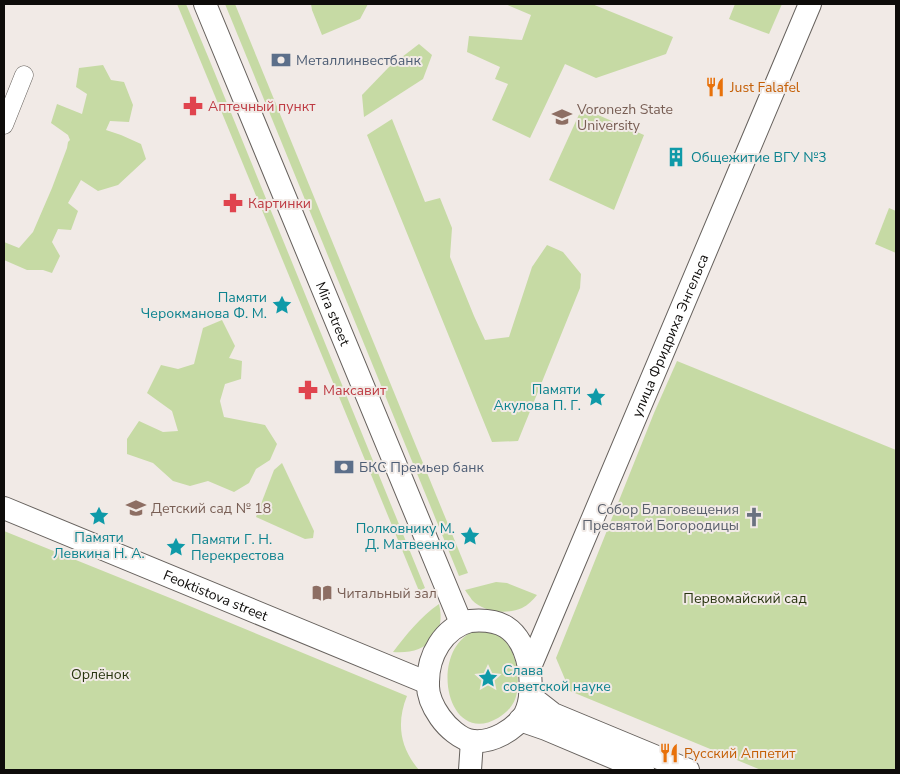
<svg xmlns="http://www.w3.org/2000/svg" width="900" height="774" viewBox="0 0 900 774" font-family="'Nunito Sans',sans-serif">
	<style>
		.green { fill: #c6daa4 }
		.lines { fill: none; stroke-linecap: round; stroke-linejoin: round }
		.minor-casing { stroke: #66615d; stroke-width: 19 }
		.tertiary-casing { stroke: #66615d; stroke-width: 24 }
		.minor { stroke: #fff; stroke-width: 18 }
		.tertiary { stroke: #fff; stroke-width: 22 }
		.labels { text-anchor: middle; dominant-baseline: central; stroke-width: 4; stroke-linejoin: round; paint-order: stroke }
		.service-label { font-size: 14px; fill: #4e5e75; stroke: #f1eae6; text-anchor: start }
		.food-label { font-size: 14px; fill: #c56008; stroke: #f1eae6; text-anchor: start }
		.health-label { font-size: 14px; fill: #be3a42; stroke: #f1eae6; text-anchor: start }
		.education-label { font-size: 14px; fill: #785e54; stroke: #f1eae6; text-anchor: start }
		.culture-label { font-size: 14px; fill: #0d838f; stroke: #f1eae6; text-anchor: start }
		.street-label { font-size: 14px; fill: #0e0c0a; stroke: #f1eae6 }
		.worship-label { font-size: 14px; fill: #5b616d; stroke: #f1eae6; text-anchor: end }
		.park-label { font-size: 14px; fill: #293510; stroke: #f1eae6 }
	</style>
	<rect width="100%" height="100%" fill="#f1eae6"/>
	<g class="green">
		<path d="M177,4h9l23,55 216,529 -6,3z"/>
		<path d="M225,4h10l233,569 -9,3z"/>
		<path d="M311,4h57l-8,15 -38,16 -10,-25z"/>
		<path d="M505,4h87l81,33 -7,17 -70,24 -31,-14 -35,74 -38,-18 16,-36 -13,-5 5,-12 -33,-15 2,-16 53,4 9,-25z"/>
		<path d="M735,4h47l-13,30 -40,-15z"/>
		<path d="M419,44l13,11 -9,24 -59,38 -2,-22 27,-28z"/>
		<path d="M103,65l8,15 13,2 9,23 -4,17 -19,-1 -4,9 15,5 20,9 5,15 -28,26 -20,6 -17,-11 -13,23 10,8 -7,19 -13,-1 -6,13 8,14 -8,17 -9,-3h-16l-23,-10v-18l15,6 14,-16 19,-44 15,-40 1,-6 2,-2 -2,-5 -17,-12 6,-19 25,10 5,-20 -11,-7 3,-19z"/>
		<path d="M582,108l62,27 -30,75 -65,-30z"/>
		<path d="M392,119l33,83 15,-4 12,30 -2,29 24,59 11,24 24,-3 23,-70 15,-22 16,7 18,22 -1,14 -62,153 -26,1 -125,-307z"/>
		<path d="M889,208l7,3v42l-21,-9z"/>
		<path d="M222,320l13,26 -6,12 13,3 -1,18 -16,5 -5,17 4,16 41,8 12,19 -7,16 -14,9 -7,14 -15,9 -26,-11 -18,5 -17,-5 -20,-18 -26,-9v-15l12,-18 24,11 15,-1 -6,-20 -25,-18 14,-28 17,4 16,-5 9,-36z"/>
		<path d="M677,361l219,89v320h-135l-191,-79 -14,-33 98,-245z"/>
		<path d="M282,463l32,68 -1,7 -8,1 -49,-22 18,-47z"/>
		<path d="M4,531l176,71 227,94c-11,27 -7,52 12,74h-415z"/>
		<path d="M496,582l11,1 30,12c-4,5 -9,10 -15,13 -15,7 -39,4 -50,-8 -2,-3 -5,-7 -7,-10z"/>
		<path d="M439,604c8,32 -14,51 -46,48 14,-18 27,-35 46,-48z"/>
		<path d="M477,630c7,1 15,1 22,6 16,10 21,37 18,55 -1,12 -9,21 -19,27 -53,31 -71,-72 -21,-88z"/>
	</g>
	<g class="lines">
		<defs>
			<path id="minor" d="M4,125l20,-50"/>
			<g id="tertiary">
				<path id="s1" d="M205,4l256,619"/>
				<path id="s2" d="M4,508l424,175"/>
				<path d="M470,621c12,-1 25,-1 36,6 24,15 31,63 19,87 -10,16 -33,29 -52,27 -12,-1 -26,-14 -33,-24 -7,-10 -13,-23 -12,-35 0,-26 15,-54 42,-61z"/>
				<path id="s3" d="M530,667l280,-663"/>
				<path d="M530,696l23,18 135,56"/>
				<path d="M520,720l26,9 97,41"/>
				<path d="M470,770l2,-29"/>
			</g>
		</defs>
		<use href="#minor" class="minor-casing"/>
		<use href="#tertiary" class="tertiary-casing"/>
		<use href="#minor" class="minor"/>
		<use href="#tertiary" class="tertiary"/>
	</g>
	<defs>
		<symbol id="bank-bare" viewBox="-9 -9 18 18"><path d="M-6-4H6V4H-6ZM0-2.3a2.3 2.3 0 1 0 0 4.6a2.3 2.3 0 1 0 0-4.6Z" fill="#5c6f8a" stroke="#f1eae6" stroke-width="2.5" paint-order="stroke"/></symbol>
		<symbol id="restaurant-bare" viewBox="-9 -9 18 18"><path d="M-5-6h1v4h1v-4h1v4h1v-4h1v5L-1.5 .5V6h-2V.5L-5-1ZM5-6V6H3V1.5H1.5Q1.5-4 5-6Z" fill="#e8710a" stroke="#f1eae6" stroke-width="2.5" paint-order="stroke"/></symbol>
		<symbol id="pharmacy-bare" viewBox="-9 -9 18 18"><path d="M-2-6h4v4h4v4h-4v4h-4v-4h-4v-4h4Z" fill="#e0444e" stroke="#f1eae6" stroke-width="2.5" paint-order="stroke"/></symbol>
		<symbol id="university-bare" viewBox="-9 -9 18 18"><path d="M0-5L7-2L0 1L-7-2ZM-4 1L0 2.5L4 1V4Q0 6-4 4Z" fill="#8d6e63" stroke="#f1eae6" stroke-width="2.5" paint-order="stroke"/></symbol>
		<symbol id="building-bare" viewBox="-9 -9 18 18"><path d="M-4-6H4V6H1V3H-1V6H-4ZM-2.5-4.3h1.7v1.8h-1.7ZM.8-4.3h1.7v1.8H.8ZM-2.5-1h1.7V.8h-1.7ZM.8-1h1.7V.8H.8Z" fill="#0f9aa8" stroke="#f1eae6" stroke-width="2.5" paint-order="stroke"/></symbol>
		<symbol id="sight-bare" viewBox="-9 -9 18 18"><path d="M0-6L1.8-2.2L6-1.7L2.9 1.2L3.7 5.4L0 3.3L-3.7 5.4L-2.9 1.2L-6-1.7L-1.8-2.2Z" fill="#0f9aa8" stroke="#f1eae6" stroke-width="2.5" paint-order="stroke"/></symbol>
		<symbol id="school-bare" viewBox="-9 -9 18 18"><path d="M0-5L7-2L0 1L-7-2ZM-4 1L0 2.5L4 1V4Q0 6-4 4Z" fill="#8d6e63" stroke="#f1eae6" stroke-width="2.5" paint-order="stroke"/></symbol>
		<symbol id="church-bare" viewBox="-9 -9 18 18"><path d="M-1.2-6h2.4v3.5h3.3v2.4h-3.3V6h-2.4V-.1h-3.3v-2.4h3.3Z" fill="#6b7280" stroke="#f1eae6" stroke-width="2.5" paint-order="stroke"/></symbol>
		<symbol id="library-bare" viewBox="-9 -9 18 18"><path d="M-6-4Q-3-5.5-.7-3.5V5Q-3 3-6 4ZM6-4Q3-5.5 .7-3.5V5Q3 3 6 4Z" fill="#8d6e63" stroke="#f1eae6" stroke-width="2.5" paint-order="stroke"/></symbol>
	</defs>
	<g fill-rule="evenodd">
		<use href="#bank-bare" x="267" y="46" width="28" height="28"/>
		<use href="#restaurant-bare" x="701" y="73" width="28" height="28"/>
		<use href="#pharmacy-bare" x="179" y="92" width="28" height="28"/>
		<use href="#university-bare" x="548" y="103" width="28" height="28"/>
		<use href="#building-bare" x="662" y="143" width="28" height="28"/>
		<use href="#pharmacy-bare" x="219" y="189" width="28" height="28"/>
		<use href="#sight-bare" x="268" y="291" width="28" height="28"/>
		<use href="#pharmacy-bare" x="294" y="376" width="28" height="28"/>
		<use href="#sight-bare" x="582" y="383" width="28" height="28"/>
		<use href="#bank-bare" x="330" y="453" width="28" height="28"/>
		<use href="#school-bare" x="122" y="494" width="28" height="28"/>
		<use href="#sight-bare" x="85" y="502" width="28" height="28"/>
		<use href="#church-bare" x="740" y="503" width="28" height="28"/>
		<use href="#sight-bare" x="456" y="522" width="28" height="28"/>
		<use href="#sight-bare" x="162" y="533" width="28" height="28"/>
		<use href="#library-bare" x="308" y="579" width="28" height="28"/>
		<use href="#sight-bare" x="474" y="664" width="28" height="28"/>
		<use href="#restaurant-bare" x="655" y="739" width="28" height="28"/>
	</g>
	<g class="labels">
		<g class="service-label">
			<text x="296" y="60">Металлинвестбанк</text>
			<text x="359" y="467">БКС Премьер банк</text>
		</g>
		<g class="food-label">
			<text x="730" y="87">Just Falafel</text>
			<text x="684" y="753">Русский Аппетит</text>
		</g>
		<g class="health-label">
			<text x="208" y="106">Аптечный пункт</text>
			<text x="248" y="203">Картинки</text>
			<text x="323" y="390">Максавит</text>
		</g>
		<g class="education-label">
			<text x="577" y="109">Voronezh State<tspan x="577" dy="16">University</tspan></text>
			<text x="151" y="508">Детский сад № 18</text>
			<text x="337" y="593">Читальный зал</text>
		</g>
		<g class="culture-label">
			<text x="691" y="157">Общежитие ВГУ №3</text>
			<text x="267" y="297" text-anchor="end">Памяти<tspan x="267" dy="16">Черокманова Ф. М.</tspan></text>
			<text x="581" y="389" text-anchor="end">Памяти<tspan x="581" dy="16">Акулова П. Г.</tspan></text>
			<text x="455" y="528" text-anchor="end">Полковнику М.<tspan x="455" dy="16">Д. Матвеенко</tspan></text>
			<text x="99" y="537" text-anchor="middle">Памяти<tspan x="99" dy="16">Левкина Н. А.</tspan></text>
			<text x="191" y="539">Памяти Г. Н.<tspan x="191" dy="16">Перекрестова</tspan></text>
			<text x="503" y="670">Слава<tspan x="503" dy="16">советской науке</tspan></text>
		</g>
		<g class="street-label">
			<text stroke="none"><textPath href="#s1" startOffset="335">Mira street</textPath></text>
			<text stroke="none"><textPath href="#s3" startOffset="360">улица Фридриха Энгельса</textPath></text>
			<text stroke="none"><textPath href="#s2" startOffset="229">Feoktistova street</textPath></text>
		</g>
		<g class="worship-label">
			<text x="739" y="509">Собор Благовещения<tspan x="739" dy="16">Пресвятой Богородицы</tspan></text>
		</g>
		<g class="park-label">
			<text x="745" y="598">Первомайский сад</text>
			<text x="100" y="674">Орлёнок</text>
		</g>
	</g>
	<rect width="900" height="774" fill="none" stroke="#0e0c0a" stroke-width="10"/>
</svg>
